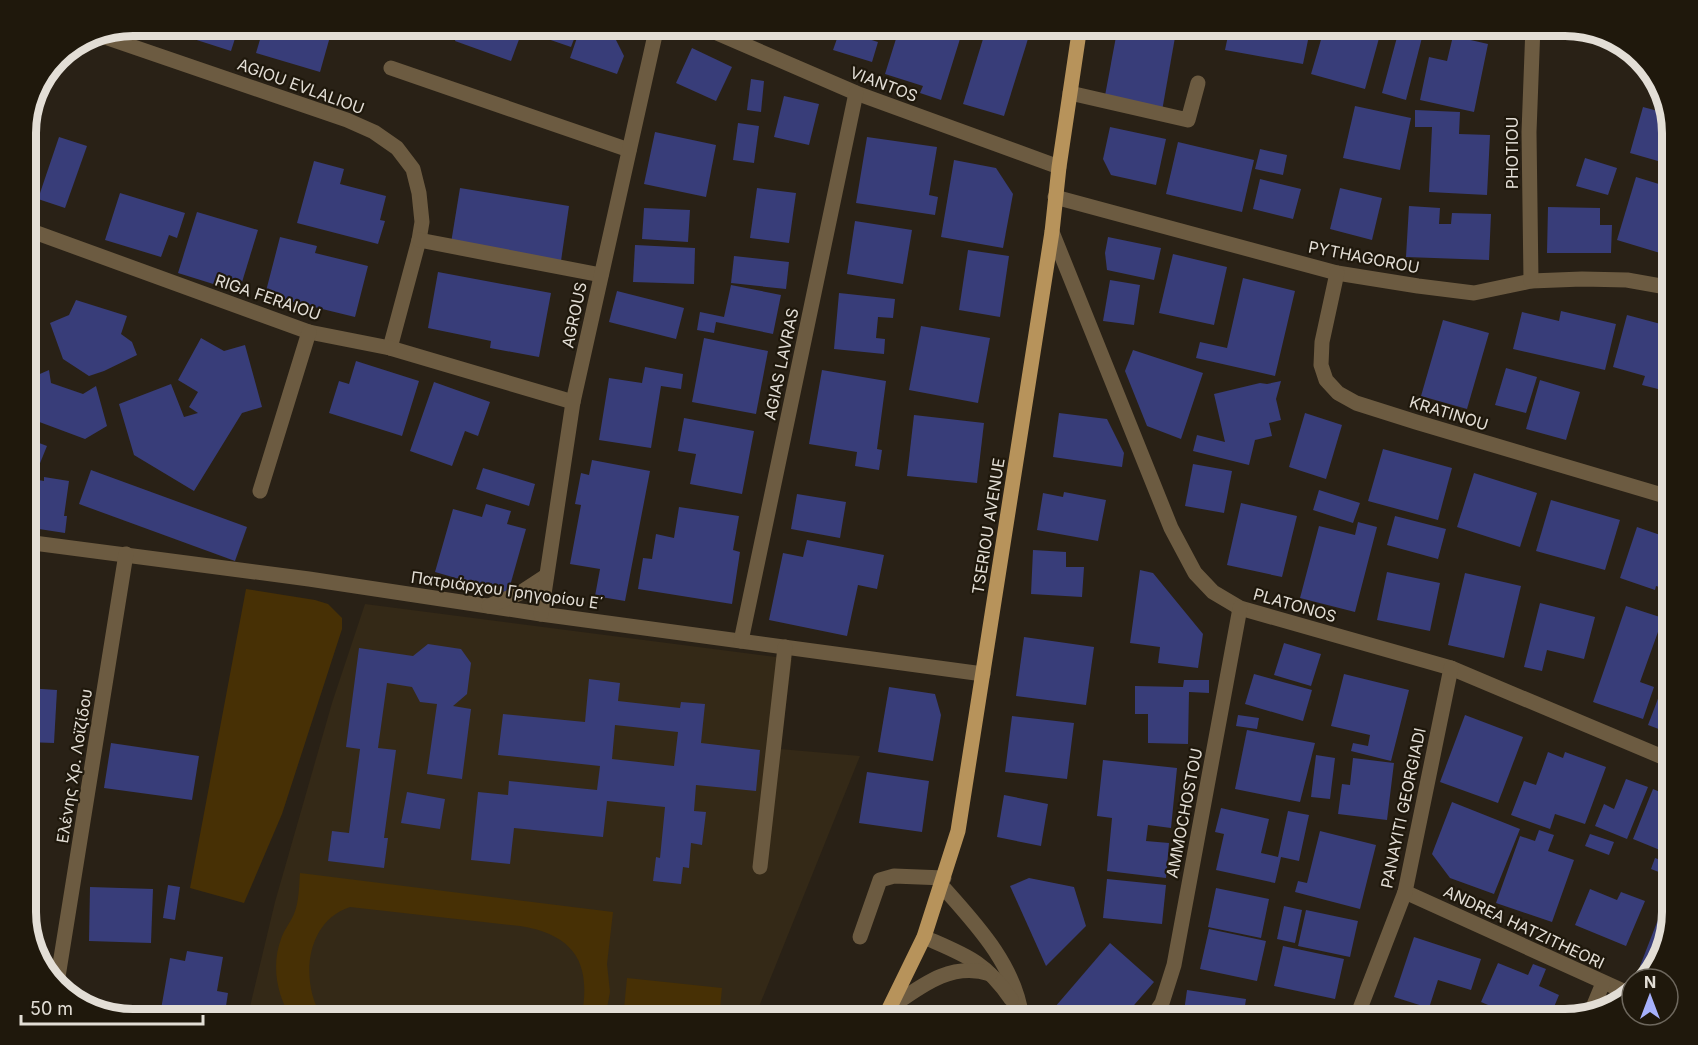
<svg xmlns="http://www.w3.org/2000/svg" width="1698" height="1045" viewBox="0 0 1698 1045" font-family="Inter,sans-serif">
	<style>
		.built { fill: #342917 }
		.green { fill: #473005 }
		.building { fill: #383d79; fill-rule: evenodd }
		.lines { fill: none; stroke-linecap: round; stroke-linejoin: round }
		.minor { stroke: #6c5b41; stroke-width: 15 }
		.major { stroke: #b7935b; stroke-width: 15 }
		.labels { text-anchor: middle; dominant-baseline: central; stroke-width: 4.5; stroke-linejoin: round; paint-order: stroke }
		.street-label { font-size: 16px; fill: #e3ded6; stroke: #1f180c }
		.rim { fill: none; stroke: #e3ded6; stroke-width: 8 }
	</style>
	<rect width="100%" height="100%" fill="#292116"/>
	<path class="built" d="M365,604l427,55 -12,90 80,7 -106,263h-507l28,-117 57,-199z"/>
	<g class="green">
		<path d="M246,589l69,11 13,4 14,14v11l-60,185 -38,89 -54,-15z"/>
		<path d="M300,873l313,39 -6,52 3,28 -5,27h-24c11,-53 -4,-84 -61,-93l-170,-19c-46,15 -50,77 -27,112h-31c-15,-23 -21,-53 -11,-80 3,-9 9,-16 13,-25 5,-11 5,-28 6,-41z"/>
		<path d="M627,978l95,10 -3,31h-96z"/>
	</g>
	<g class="building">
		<path d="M181,26h58l-8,25 -53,-17z"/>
		<path d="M264,26h69l-13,46 -64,-19z"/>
		<path d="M404,26h38l-3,11z"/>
		<path d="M460,26h64l-13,35 -56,-20z"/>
		<path d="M546,26h33l-8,21 -29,-10z"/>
		<path d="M581,26h28l15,30 -7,18 -47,-16z"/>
		<path d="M779,26h28l-3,9z"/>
		<path d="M900,26h64l-23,74 -21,-7 3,-7 -38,-12z"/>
		<path d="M987,26h45l-28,90 -41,-12z"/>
		<path d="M1118,26h59l-15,85 -58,-10z"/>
		<path d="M1230,26h81l-8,38 -78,-14z"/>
		<path d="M1325,26h35l21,5 -16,58 -54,-15z"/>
		<path d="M1400,26h25l-19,74 -24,-7z"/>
		<path d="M1479,26h26l-1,7z"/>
		<path d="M840,30l38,12 -6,20 -39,-12z"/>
		<path d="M1453,36l35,8 -14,68 -54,-12 9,-43 18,4z"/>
		<path d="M692,48l40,19 -16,34 -40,-18z"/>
		<path d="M751,79l13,2 -3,31 -14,-2z"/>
		<path d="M784,96l35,8 -10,41 -35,-8z"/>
		<path d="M1355,106l56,12 -11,52 -57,-12z"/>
		<path d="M1643,107l26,7 3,13v38l-42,-12z"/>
		<path d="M1415,110l45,2 -1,22 31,1 -3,60 -58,-3 3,-65h-17z"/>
		<path d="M738,123l21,3 -5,37 -21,-3z"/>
		<path d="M1110,127l56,12 -10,46 -45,-10 -8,-16z"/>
		<path d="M655,132l61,13 -10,52 -62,-13z"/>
		<path d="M59,137l28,9 -22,62 -27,-9z"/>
		<path d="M867,137l70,10 -8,48 9,2 -3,18 -79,-12z"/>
		<path d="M1178,142l76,18 -12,52 -76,-18z"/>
		<path d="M1260,149l27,6 -4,20 -28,-6z"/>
		<path d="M1585,158l32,10 -9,27 -32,-9z"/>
		<path d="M954,160l42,8 17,26 -10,54 -62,-11z"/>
		<path d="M314,161l30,8 -4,15 46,12 -6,24 5,1 -7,23 -81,-21z"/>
		<path d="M1636,177l36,11v60l-2,8 -53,-16z"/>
		<path d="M1260,179l41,10 -8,30 -40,-10z"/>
		<path d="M460,188l109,18 -8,55 -110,-18z"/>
		<path d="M757,188l39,5 -7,50 -39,-5z"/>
		<path d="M1340,188l42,10 -10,42 -42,-11z"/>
		<path d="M120,193l65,20 -8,25 -8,-3 -8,22 -56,-17z"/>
		<path d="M1409,206l31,2 -1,16h12l1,-11 39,1 -2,46 -83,-3z"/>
		<path d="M1548,207l52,1v17h12l-1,28h-64z"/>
		<path d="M644,208l46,2 -2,32 -46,-3z"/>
		<path d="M197,212l61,18 -19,62 -61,-19z"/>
		<path d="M855,221l57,9 -9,54 -56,-10z"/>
		<path d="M280,237l37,9 -2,7 53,13 -13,51 -90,-22z"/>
		<path d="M1108,237l53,11 -7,32 -47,-10 -2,-17z"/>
		<path d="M635,245l60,3 -1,36 -61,-2z"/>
		<path d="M968,250l41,6 -9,61 -41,-7z"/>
		<path d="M1173,254l54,13 -13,58 -55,-12z"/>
		<path d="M734,256l55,6 -3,27 -55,-6z"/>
		<path d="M438,272l113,21 -12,64 -49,-9 1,-7 -63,-13z"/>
		<path d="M1243,278l52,13 -20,85 -79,-18 4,-16 27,6z"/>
		<path d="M1110,280l30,5 -6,40 -31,-4z"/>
		<path d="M731,285l50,10 -8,39 -57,-12 -2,11 -17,-3 3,-18 24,5z"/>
		<path d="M617,291l67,17 -8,31 -67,-17z"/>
		<path d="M839,293l56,6 -2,19 -15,-1 -2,21 9,1 -1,15 -50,-5z"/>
		<path d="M76,300l51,16 -6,18 11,8 5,13 -33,16 -15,5 -26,-17 -13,-36 19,-8z"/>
		<path d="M1561,311l55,13 -11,46 -92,-21 9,-37 37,9z"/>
		<path d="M1627,315l45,12v10l-14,52 -16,-4 3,-9 -32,-9z"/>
		<path d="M1443,320l46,13 -22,76 -46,-13z"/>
		<path d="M921,326l69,12 -12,65 -69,-13z"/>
		<path d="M201,338l23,13 21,-6 17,62 -20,6 -48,78 -60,-36 -15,-51 52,-20 13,33 14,-4 -9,-6 9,-15 -20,-12z"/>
		<path d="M704,338l64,13 -12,63 -64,-12z"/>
		<path d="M1133,350l70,23 -22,66 -34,-13 -22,-55z"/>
		<path d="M356,361l63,20 -17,55 -73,-23 10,-32 10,3z"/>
		<path d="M645,367l38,7 -2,15 -20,-3 -10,62 -52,-8 10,-62 33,5z"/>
		<path d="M1506,368l31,9 -11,36 -31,-8z"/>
		<path d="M49,370l2,13 32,11 13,-8 11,40 -22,13 -59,-22v-37z"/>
		<path d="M822,370l64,11 -9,68 5,1 -3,20 -24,-4 2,-14 -48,-8z"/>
		<path d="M1540,380l40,12 -14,48 -40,-11z"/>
		<path d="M1281,381l-5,18 5,21 -12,3 3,13 -17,4 -6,25 -56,-14 4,-16 28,7 -11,-48 46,-11 7,1z"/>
		<path d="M434,382l56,20 -12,34 -13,-5 -13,35 -42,-15z"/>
		<path d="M1059,413l48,6 17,34 -2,14 -69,-10z"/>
		<path d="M1305,413l37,12 -16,54 -37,-12z"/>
		<path d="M914,415l70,8 -7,60 -70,-7z"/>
		<path d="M684,418l70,13 -12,63 -52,-10 6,-30 -18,-3z"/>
		<path d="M26,438l21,8 -11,27 -10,-4z"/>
		<path d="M1672,448v26l-8,-3z"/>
		<path d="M1383,449l69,19 -14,52 -70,-19z"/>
		<path d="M592,460l58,11 -25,130 -30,-5 5,-27 -30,-5 11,-59 -6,-1 6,-31 8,2z"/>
		<path d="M1193,464l39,7 -8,42 -39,-7z"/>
		<path d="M483,468l52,16 -6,22 -53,-17z"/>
		<path d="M91,470l156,57 -12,34 -156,-57z"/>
		<path d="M1474,473l63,20 -17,54 -63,-20z"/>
		<path d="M44,477l25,4 -5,35h3l-2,17 -39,-6v-49l18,3z"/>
		<path d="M1319,490l41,13 -7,20 -40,-13z"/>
		<path d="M1064,492l42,8 -8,41 -61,-11 6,-37 20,4z"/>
		<path d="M797,494l49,8 -6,36 -49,-9z"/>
		<path d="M1551,500l69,20 -15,50 -69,-19z"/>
		<path d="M1241,503l56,13 -15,61 -55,-12z"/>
		<path d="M486,504l25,7 -4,13 19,5 -18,64 -73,-21 18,-63 29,8z"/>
		<path d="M679,507l60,9 -6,34 7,2 -8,52 -94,-15 5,-31 9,1 4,-25 18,4z"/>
		<path d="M1395,516l51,13 -8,30 -51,-14z"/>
		<path d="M1358,522l19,5 -22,85 -55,-14 19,-72 36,9z"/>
		<path d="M1637,527l35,12v52l-16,-5 -1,4 -35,-12z"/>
		<path d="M807,540l77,15 -7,34 -19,-4 -11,51 -78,-16 14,-67 20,4z"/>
		<path d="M1033,550l33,2v15h18l-2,30 -51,-3z"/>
		<path d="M1140,570l13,3 50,61 -5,34 -40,-5 2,-16 -30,-4z"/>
		<path d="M1387,572l53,11 -10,48 -53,-11z"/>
		<path d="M1465,573l56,13 -17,72 -56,-13z"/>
		<path d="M1540,603l55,14 -11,42 -37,-9 -5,21 -18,-4z"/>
		<path d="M1626,606l37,12 -23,64 14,5 -11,32 -50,-17z"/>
		<path d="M1024,637l70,10 -8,58 -70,-9z"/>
		<path d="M1284,643l37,11 -10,32 -37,-11z"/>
		<path d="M428,644l33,5 10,14 -4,31 -14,12 18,3 -9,70 -35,-5 10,-70 -17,-2 -8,-15 -25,-4 -9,65 18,2 -12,88h4l-4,30 -56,-7 4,-30 17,2 11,-84 -14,-2 13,-99 54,8z"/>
		<path d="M1672,662v72l-24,-9z"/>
		<path d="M1254,674l58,16 -9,31 -58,-17z"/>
		<path d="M1344,674l65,16 -18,71 -40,-10 2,-8 15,3 2,-11 -39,-9z"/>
		<path d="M589,679l31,4 -2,18 62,7 1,-6 24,2 -4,39 59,7 -4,41 -60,-6 -2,26 12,1 -4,33 -11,-2 -2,25 -6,-1 -2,17 -28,-3 3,-24 4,1 5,-51 -58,-6 -4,36 -89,-9 -4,36 -39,-4 7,-68 30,3 1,-14 88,9 3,-24 -102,-11 5,-41 82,8zM615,725l63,7 -4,34 -62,-7z"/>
		<path d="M1184,680h25v13l-20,-1 -1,52 -40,-1v-29h-13v-28l48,1z"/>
		<path d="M889,687l46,7 6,21 -8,46 -55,-9z"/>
		<path d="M26,688l31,2 -3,53 -28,-1z"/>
		<path d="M1238,715l21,3 -2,11 -21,-3z"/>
		<path d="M1465,715l58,22 -25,66 -58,-21z"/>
		<path d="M1012,716l62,7 -7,56 -62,-7z"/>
		<path d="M1247,730l68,13 -15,59 -65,-13z"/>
		<path d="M111,743l88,13 -7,44 -88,-12z"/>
		<path d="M1548,752l15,6 2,-6 41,15 -21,57 -30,-10 -5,15 -39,-14 13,-34 12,4z"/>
		<path d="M1316,755l19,3 -5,41 -19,-2z"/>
		<path d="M1353,758l41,5 -7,57 -49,-6 4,-30 8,1z"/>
		<path d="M1103,760l74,8 -6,60 -23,-3 -2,16 23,2 -3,35 -59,-7 5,-53 -15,-2z"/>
		<path d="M867,772l62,9 -7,51 -63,-9z"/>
		<path d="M1626,779l22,8 -21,52 -32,-13 9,-22 10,5z"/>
		<path d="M1653,789l19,8v21l-12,32 -27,-11z"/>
		<path d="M407,792l38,7 -5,30 -39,-6z"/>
		<path d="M1004,795l44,9 -7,42 -44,-9z"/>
		<path d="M1452,802l68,27 -26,65 -44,-16 -18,-24z"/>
		<path d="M1221,808l48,11 -8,34 17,4 10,-46 21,4 -10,46 -18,-4 -6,26 -59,-13 8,-36 -9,-2z"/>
		<path d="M1539,830l15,5 -6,16 26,9 -22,62 -56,-19 24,-67 15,5z"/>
		<path d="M1320,831l56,14 -16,64 -65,-17 3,-11 9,2z"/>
		<path d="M1590,834l24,8 -5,13 -24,-9z"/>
		<path d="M1655,858l17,6v13l-21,-8z"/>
		<path d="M1029,878l45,9 12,39 -40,40 -36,-80z"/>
		<path d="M1107,879l59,6 -4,39 -59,-6z"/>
		<path d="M168,885l12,2 -5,33 -12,-2z"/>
		<path d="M90,887l63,2 -2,54 -62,-2z"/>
		<path d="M1216,888l53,11 -8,39 -53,-11z"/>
		<path d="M1590,889l27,11 4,-8 24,9 -19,45 -51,-21z"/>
		<path d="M1666,899l6,3v10l-14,54 -5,5 -13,-5z"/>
		<path d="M1284,906l18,4 -7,33 -18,-4z"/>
		<path d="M1306,910l52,11 -8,36 -52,-11z"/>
		<path d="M1209,929l57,12 -9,40 -57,-12z"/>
		<path d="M1414,937l67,22 -10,31 -33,-10 -9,28 -35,-11z"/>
		<path d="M1110,943l44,39 -32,37h-66l-7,-5z"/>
		<path d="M1283,946l61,13 -9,40 -61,-13z"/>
		<path d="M187,951l36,6 -6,34 11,2 -4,26h-40l-24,-4 10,-57 15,3z"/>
		<path d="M1498,963l30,12 5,-11 13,5 -7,17 20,9 -10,24h-61l5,-12 -12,-5z"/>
		<path d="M1187,990l59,9 -3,20h-60z"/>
		<path d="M1388,1012l19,7h-22z"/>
	</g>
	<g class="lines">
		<g class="minor">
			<path d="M701,26l155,67 203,74"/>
			<path d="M93,33l254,87 27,12 23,16 16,21 6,24 3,29 -3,18 -29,108"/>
			<path d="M391,68l238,82"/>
			<path d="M1070,93l118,27 10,-37"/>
			<path d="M1055,197l282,76 81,13 56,7 57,-12 51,-2 45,1 45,8"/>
			<path d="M26,229l283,103 81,16 183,54"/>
			<path d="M1052,232l119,296 24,45 18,19 27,16 211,60 221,93"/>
			<path d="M419,240l182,35"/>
			<path d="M1337,273l-15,69 -1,23 5,15 12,13 18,10 60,19 256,76"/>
			<path d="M1531,281l-2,-149 4,-106"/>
			<path d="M260,491l49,-159"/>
			<path d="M26,542l283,37 232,35 442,60"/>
			<path d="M489,606l31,-13 26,-17"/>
			<path d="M541,614l32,-212 84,-376"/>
			<path d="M741,641l115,-548"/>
			<path d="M760,867l25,-220"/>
			<path d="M942,886c34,38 74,80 80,133"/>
			<path d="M1405,892l225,102"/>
			<path d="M860,937l20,-57 14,-4 50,2"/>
			<path d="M924,937c41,18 61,24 87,62"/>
			<path d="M57,983l69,-429"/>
			<path d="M891,1007c30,-21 61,-46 99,-33"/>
			<path d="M1591,1012l12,-29"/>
			<path d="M1151,1019l11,-16 12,-38 66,-357"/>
			<path d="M1356,1019l49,-127 46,-224"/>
		</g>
		<path class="major" d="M884,1019l40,-82 34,-106 94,-599 7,-65 21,-141"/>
	</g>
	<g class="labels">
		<g class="street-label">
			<text transform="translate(884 84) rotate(21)">VIANTOS</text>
			<text transform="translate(301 86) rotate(20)">AGIOU EVLALIOU</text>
			<text transform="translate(1512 153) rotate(-90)">PHOTIOU</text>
			<text transform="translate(1364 257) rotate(11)">PYTHAGOROU</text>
			<text transform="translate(268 297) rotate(19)">RIGA FERAIOU</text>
			<text transform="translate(574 315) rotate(-78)">AGROUS</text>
			<text transform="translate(781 364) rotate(-78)">AGIAS LAVRAS</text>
			<text transform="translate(1449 413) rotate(17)">KRATINOU</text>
			<text transform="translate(988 526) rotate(-81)">TSERIOU AVENUE</text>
			<text transform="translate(507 590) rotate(8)">Πατριάρχου Γρηγορίου Ε΄</text>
			<text transform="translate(1295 605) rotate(16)">PLATONOS</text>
			<text transform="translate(74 766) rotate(-81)">Ελένης Χρ. Λοϊζίδου</text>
			<text transform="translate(1403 808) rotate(-78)">PANAYITI GEORGIADI</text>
			<text transform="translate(1184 813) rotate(-79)">AMMOCHOSTOU</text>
			<text transform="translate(1524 927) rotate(25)">ANDREA HATZITHEORI</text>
		</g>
	</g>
	<path d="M0 0H1698V1045H0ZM133 36H1565A97 97 0 0 1 1662 133V912A97 97 0 0 1 1565 1009H133A97 97 0 0 1 36 912V133A97 97 0 0 1 133 36Z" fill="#1f180c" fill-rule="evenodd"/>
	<path class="rim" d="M133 36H1565A97 97 0 0 1 1662 133V912A97 97 0 0 1 1565 1009H133A97 97 0 0 1 36 912V133A97 97 0 0 1 133 36Z"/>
	<g transform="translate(1650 997)"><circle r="28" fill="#1f180c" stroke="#6d675d" stroke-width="1.5"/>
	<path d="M0-4.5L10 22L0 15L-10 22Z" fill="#a6b1fc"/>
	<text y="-9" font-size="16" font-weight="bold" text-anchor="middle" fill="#e3ded6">N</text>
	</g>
	<path d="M21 1015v9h182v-9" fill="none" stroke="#e3ded6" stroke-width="3"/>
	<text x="30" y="1015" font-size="18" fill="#e3ded6" stroke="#1f180c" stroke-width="4.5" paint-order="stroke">50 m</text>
</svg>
